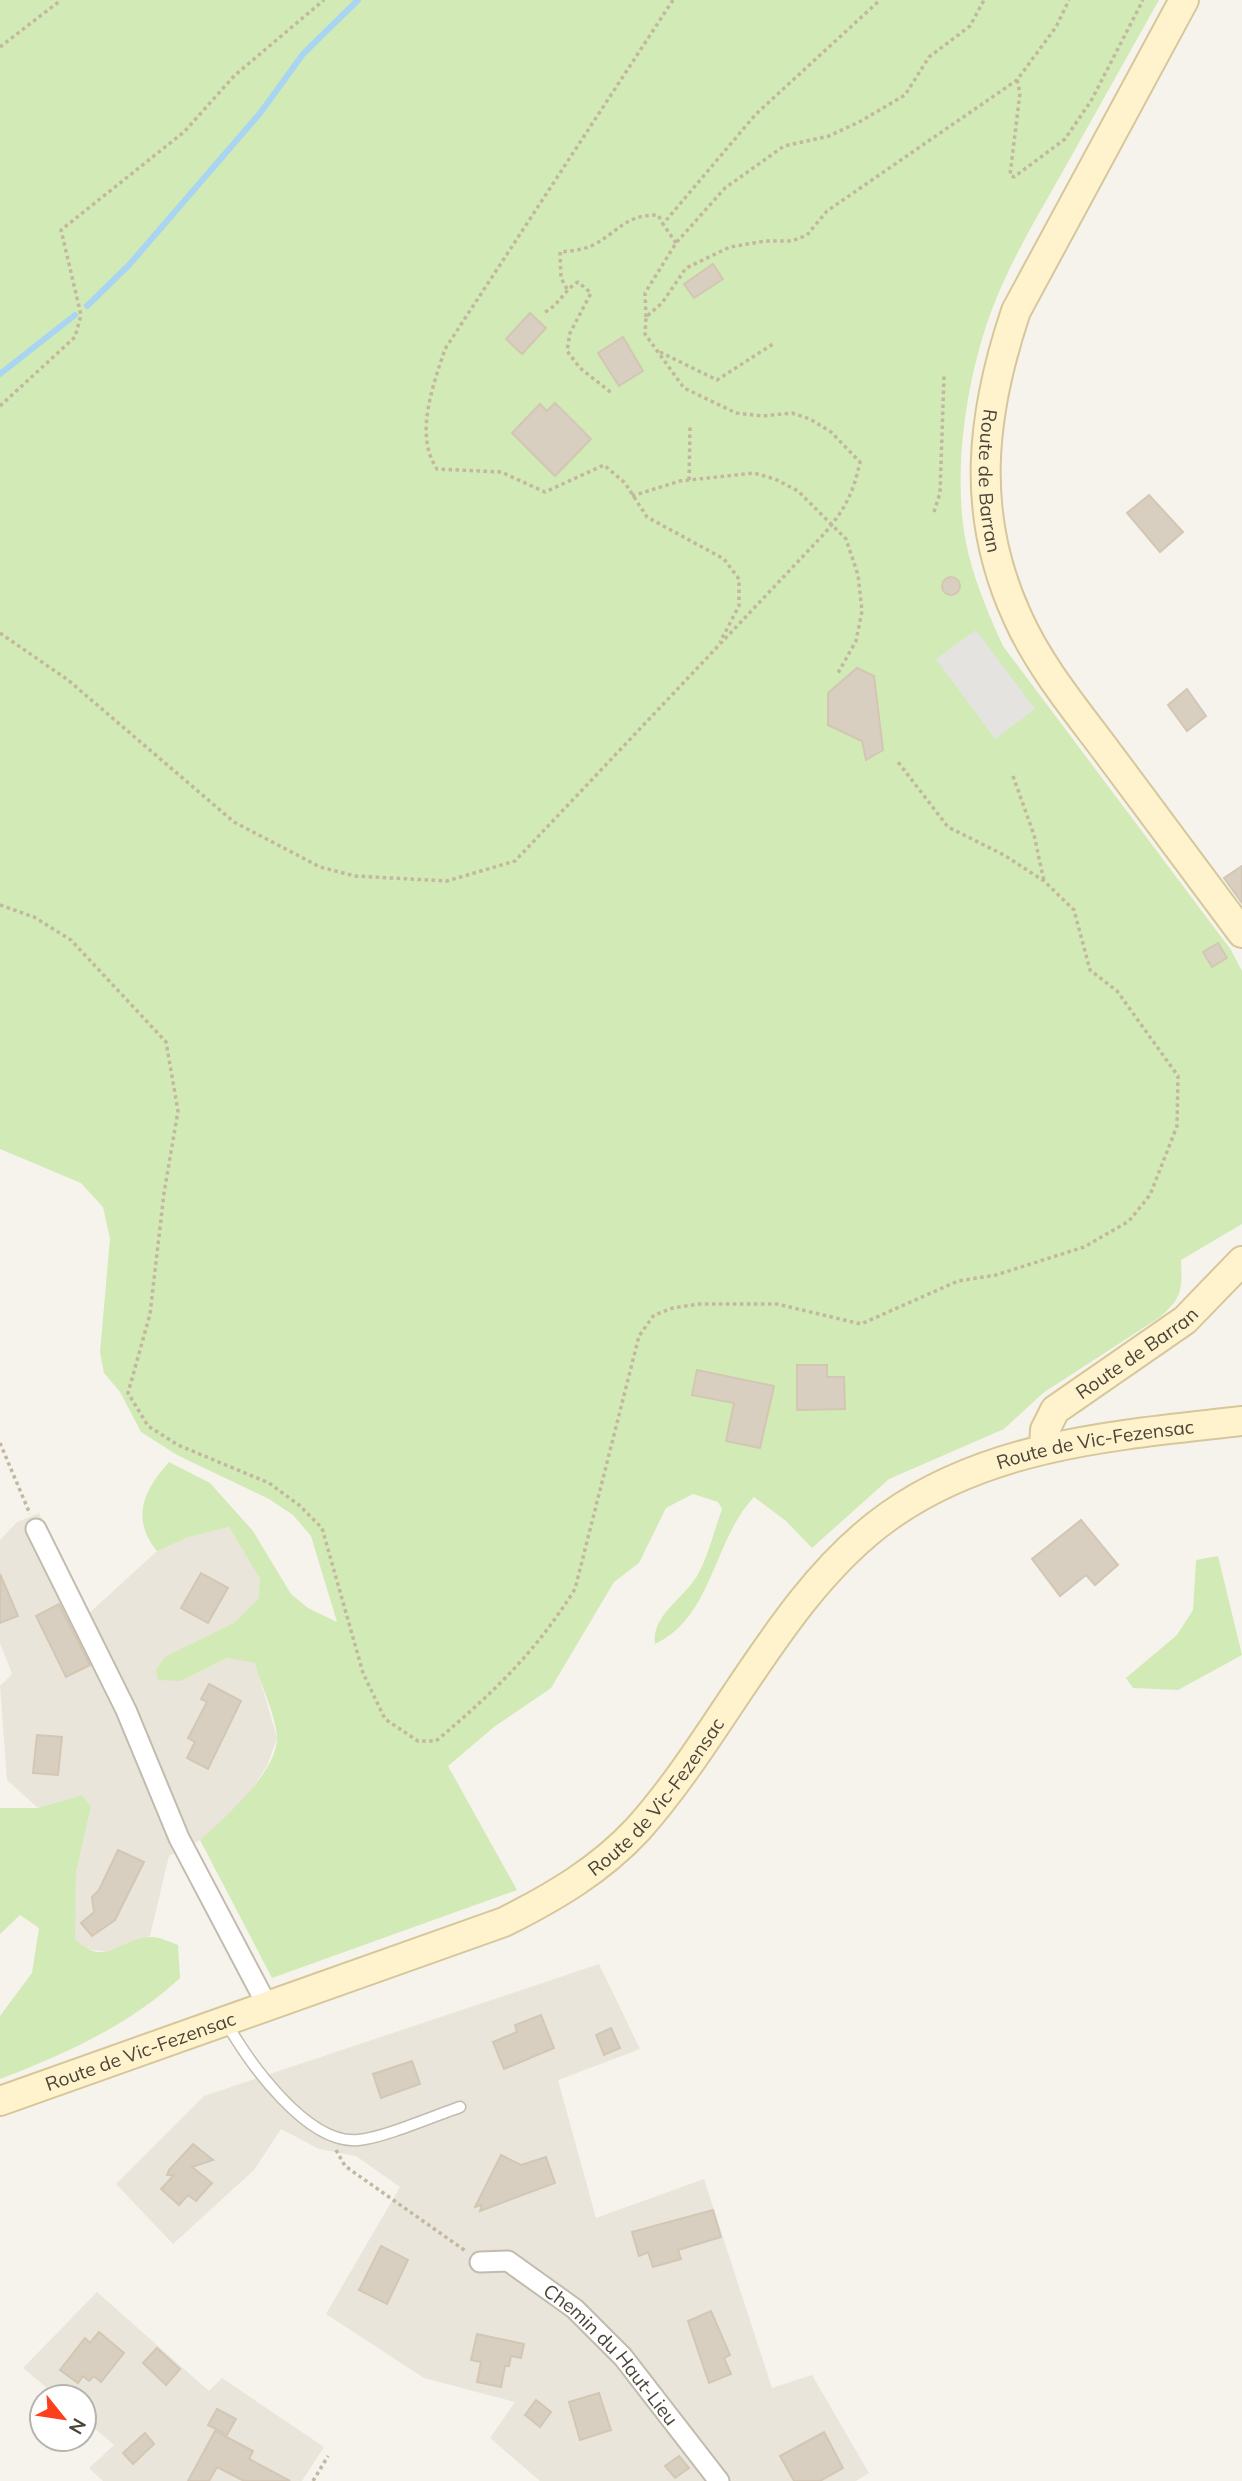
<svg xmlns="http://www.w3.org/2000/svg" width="1242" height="2481" viewBox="0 0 1242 2481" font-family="Mulish,sans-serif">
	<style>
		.residential { fill: #eae5da }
		.green { fill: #d2eab5 }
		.parking { fill: #e5e3e0 }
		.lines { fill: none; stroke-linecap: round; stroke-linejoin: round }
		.stream { stroke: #a9d4f2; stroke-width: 6 }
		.building { fill: #d8cfc1; stroke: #d3c7b4; stroke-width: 2 }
		.lane-casing { stroke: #c2bbae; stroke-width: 13 }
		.street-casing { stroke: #c2bbae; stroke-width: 23 }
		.secondary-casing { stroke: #d6c79b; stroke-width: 32 }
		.path { stroke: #c4b79f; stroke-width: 3.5; stroke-dasharray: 3.5 3.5; stroke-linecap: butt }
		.lane { stroke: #fff; stroke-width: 10 }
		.street { stroke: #fff; stroke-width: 19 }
		.secondary { stroke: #fff3cd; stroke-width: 28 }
		.labels { text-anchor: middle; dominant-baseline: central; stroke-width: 7; stroke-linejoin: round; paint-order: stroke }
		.street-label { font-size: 19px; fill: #4b4439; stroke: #fff }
	</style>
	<rect width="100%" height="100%" fill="#f6f3ec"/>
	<g class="residential">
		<path d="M39,1513l48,102 70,-64 32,-14 40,-10 31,52 -2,20 -23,23 -44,22 -10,37 46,-23 28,4 22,76 -10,28 -21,32 -46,42 -31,16 -19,80 -41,16 -24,-3 -11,-11 2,-65 15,-66 -9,-12 -44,13 -31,-28 -7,-94 12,-12 -12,-31v-103l17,-18z"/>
		<path d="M599,1964l41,85 -82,31 38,138 108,-39 68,209 40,-13 57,98 -13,8h-316l-50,-43 25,-36 -91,-24 -98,-64 74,-127 -44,-31 -37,-7 -38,-20 -27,41 -81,74 -57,-60 88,-88z"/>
		<path d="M97,2292l112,99 13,-13 102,69 -22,34h-199l-14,-13 25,-23 -30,-26v-22h-26l-35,-29z"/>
	</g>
	<g class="green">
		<path d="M0,0h1159c-32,57 -64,114 -96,171 -23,41 -48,82 -66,126 -30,71 -47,180 -29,255 8,33 21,63 35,94l228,304 11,21v253l-61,36c1,29 2,37 -21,57l-117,76 -39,36 -115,50 -77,69 -26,-27 -32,-24c-41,43 -41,120 -99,147 -4,-28 29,-46 42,-68 11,-19 17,-45 25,-67l-4,-7 -25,-8 -27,14 -27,55 -25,19 -63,106 -57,39 -46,39 69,124 -245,88 -72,-138c24,-22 79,-69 77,-104 -2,-23 -16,-50 -22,-73l-28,-5 -46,23 -23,-1 -2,-10 9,-13 70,-35 23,-23 2,-20 -31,-52 -40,10 -32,14c-27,-33 -13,-61 12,-89l41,21 43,48 38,63 17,14 29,14 -26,-86 -18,-21 -24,-16 -92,-44 -36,-23 -21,-40 -16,-19 -4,-21 10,-113 -7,-32 -22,-24 -81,-34z"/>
		<path d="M1218,1556l24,99 -64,35 -45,-2 -7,-10 51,-43 16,-25 3,-50z"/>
		<path d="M82,1795l9,12 -15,66 -1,66c31,31 47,-3 77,-2 8,0 18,5 26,8l2,33c-50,47 -117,77 -180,101v-63l32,-43 7,-45 -19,-13 -20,19v-126h38z"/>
	</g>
	<path class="parking" d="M976,630l59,79 -40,30 -59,-80z"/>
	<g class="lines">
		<g class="stream">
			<path d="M87,306l42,-41 132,-153 42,-58 55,-54"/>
			<path d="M0,374l75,-59"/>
		</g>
	</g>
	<g class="building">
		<path d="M713,264l10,15 -29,19 -10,-14z"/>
		<path d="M530,313l16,15 -24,26 -16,-15z"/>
		<path d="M623,337l20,34 -24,15 -21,-33z"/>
		<path d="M555,403l36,36 -36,37 -43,-43 28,-29 7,7z"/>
		<path d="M1149,495l34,37 -23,20 -33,-39z"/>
		<circle cx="951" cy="586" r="9"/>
		<path d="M857,668l17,8 9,74 -17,10 -4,-19 -34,-16v-32z"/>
		<path d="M1187,689l19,27 -19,15 -19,-26z"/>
		<path d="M1242,866v37l-18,-25z"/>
		<path d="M1218,943l9,15 -15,9 -9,-15z"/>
		<path d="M797,1365h30v12h17l1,32 -48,1z"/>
		<path d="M697,1370l77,16 -14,62 -34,-7 8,-38 -42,-8z"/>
		<path d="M1081,1520l37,45 -23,20 -9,-10 -26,21 -28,-37z"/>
		<path d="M201,1573l27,15 -20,35 -27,-15z"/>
		<path d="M0,1574l18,42 -18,7z"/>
		<path d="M59,1604l31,61 -24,12 -30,-61z"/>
		<path d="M209,1684l32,17 -33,68 -21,-11 8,-16 -7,-4 19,-36 -6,-3z"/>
		<path d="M37,1735l25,2 -4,38 -25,-2z"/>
		<path d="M118,1850l26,12 -29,58 -23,16 -11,-13 13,-11 -2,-15 7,-7z"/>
		<path d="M541,2015l13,33 -50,21 -11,-27 24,-10 -2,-7z"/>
		<path d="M611,2028l9,20 -16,7 -8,-20z"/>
		<path d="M412,2061l8,23 -39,14 -8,-24z"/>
		<path d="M193,2144l20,16 -21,7 20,16 -16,18 -8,-6 -9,10 -18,-16 13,-14h-7l2,-5z"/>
		<path d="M501,2155l20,10 25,-8 9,26 -75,28 2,-6 -7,2z"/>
		<path d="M713,2210l8,27 -43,13 3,9 -28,8 -5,-15 -9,4 -7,-24z"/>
		<path d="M381,2246l27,14 -21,44 -28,-14z"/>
		<path d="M711,2311l19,44 -6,3 7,16 -22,9 -21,-62z"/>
		<path d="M99,2332l25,21 -23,29 -7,-6 -5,5 -6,-5 -5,7 -18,-13 25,-32 5,5z"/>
		<path d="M477,2334l47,10 -3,14 -10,-2 -2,10h-4l-4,21 -24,-5 4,-20 -10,-2z"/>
		<path d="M157,2348l23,21 -14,16 -23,-22z"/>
		<path d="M599,2393l12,37 -31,10 -11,-38z"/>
		<path d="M536,2400l15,12 -11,15 -15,-12z"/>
		<path d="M217,2409l19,10 -9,16 -19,-10z"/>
		<path d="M215,2431l38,20 -4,8 41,22h-46l-27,-14 -8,14h-21z"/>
		<path d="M824,2432l19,36 -23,13h-26l-14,-25z"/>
		<path d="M145,2433l9,11 -21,20 -10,-11z"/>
		<path d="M679,2456l10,12 -14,10 -10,-12z"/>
	</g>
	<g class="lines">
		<defs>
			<path id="lane" d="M227,2024c22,38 80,121 131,116 25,-2 76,-24 102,-33"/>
			<g id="street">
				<path d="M36,1529l90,181 53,128 88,167"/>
				<path id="s1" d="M480,2262l28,-1 67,48 48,48 96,124"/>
			</g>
			<g id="secondary">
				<path id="s2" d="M1184,0l-168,311c-35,104 -46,202 1,305 22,50 59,94 91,137 45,60 89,120 134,180"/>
				<path id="s3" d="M1044,1448l1,-18 10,-20 130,-90 57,-59"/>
				<path id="s4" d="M0,2101l504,-179c50,-25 96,-52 134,-93 86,-96 145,-238 251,-313 103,-73 231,-81 353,-95"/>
			</g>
		</defs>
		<use href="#lane" class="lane-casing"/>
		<use href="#street" class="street-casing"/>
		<use href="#secondary" class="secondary-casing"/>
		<g class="path">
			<path d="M673,0l-228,349c-12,37 -31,86 -8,120l64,3 44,20 59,-27 21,18 22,34 77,42 15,20v27l-19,36"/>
			<path d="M0,47l61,-47"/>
			<path d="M1017,80l3,13 -10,82 4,2 51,-38 26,-38 52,-101"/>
			<path d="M676,243l-13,-19 93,-110 124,-114"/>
			<path d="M567,289l-6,-11 -1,-26c11,-1 23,-2 33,-7 27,-14 31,-30 65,-30l5,9"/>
			<path d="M545,312c14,-7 19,-22 33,-30l13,11 -21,40 -3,18 13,17 33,26"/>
			<path d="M646,317l-1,-24 31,-50 49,-55 59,-42 45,-10 32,-15 44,-26 24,-38 41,-31 14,-26"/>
			<path d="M660,352l57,28 56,-36"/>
			<path d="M0,406l75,-69 6,-22 -20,-85 123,-98 51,-57 89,-75"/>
			<path d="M689,480l1,-53"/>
			<path d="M632,496l48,-15 74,-8 21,6 23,12 48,48 12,36 4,36 -6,30 -18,32"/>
			<path d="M934,512l6,-19 4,-117"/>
			<path d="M0,633l68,47 166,142 86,45 35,9 92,5 68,-20 309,-327c21,-25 29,-40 36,-72l-29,-30 -21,-13 -18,-6 -29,3 -27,-3 -52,-25 -39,-54 1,-17 16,-14 24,-35 44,-21 35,-6h27l15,-6 20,-24 190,-131 39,-53 13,-27"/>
			<path d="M1013,776l21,59 10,46"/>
			<path d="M0,905l34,12 37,23 95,102 12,69 -14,82 -14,121 -22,79 20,33 30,19 91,38 30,22 23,23 41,145 22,46 33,22h18c57,-48 99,-88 139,-152l64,-253 15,-21 19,-7 26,-4h78l84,20 97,-43 38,-6 88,-28 45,-26 21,-26 27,-69 1,-50 -61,-85 -27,-21 -16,-60 -30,-29 -40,-26 -56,-28 -50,-65"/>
			<path d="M0,1443l30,71"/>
			<path d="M336,2150l9,16 122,86"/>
			<path d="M313,2481l15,-25"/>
		</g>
		<use href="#lane" class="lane"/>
		<use href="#street" class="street"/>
		<use href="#secondary" class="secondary"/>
	</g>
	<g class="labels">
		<g class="street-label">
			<text stroke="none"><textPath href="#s2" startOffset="527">Route de Barran</textPath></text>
			<text stroke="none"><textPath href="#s3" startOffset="140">Route de Barran</textPath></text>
			<text stroke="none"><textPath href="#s4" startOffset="1323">Route de Vic-Fezensac</textPath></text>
			<text stroke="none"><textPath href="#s4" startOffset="735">Route de Vic-Fezensac</textPath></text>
			<text stroke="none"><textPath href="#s4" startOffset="149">Route de Vic-Fezensac</textPath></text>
			<text stroke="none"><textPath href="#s1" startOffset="168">Chemin du Haut-Lieu</textPath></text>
		</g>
	</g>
	<g transform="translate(63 2418) rotate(120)"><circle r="33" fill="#ffffff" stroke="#b7b4b0" stroke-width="2"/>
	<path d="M0-5L12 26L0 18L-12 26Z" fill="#fc3f1d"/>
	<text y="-10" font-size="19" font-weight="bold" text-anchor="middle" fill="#4b4439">N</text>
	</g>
</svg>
